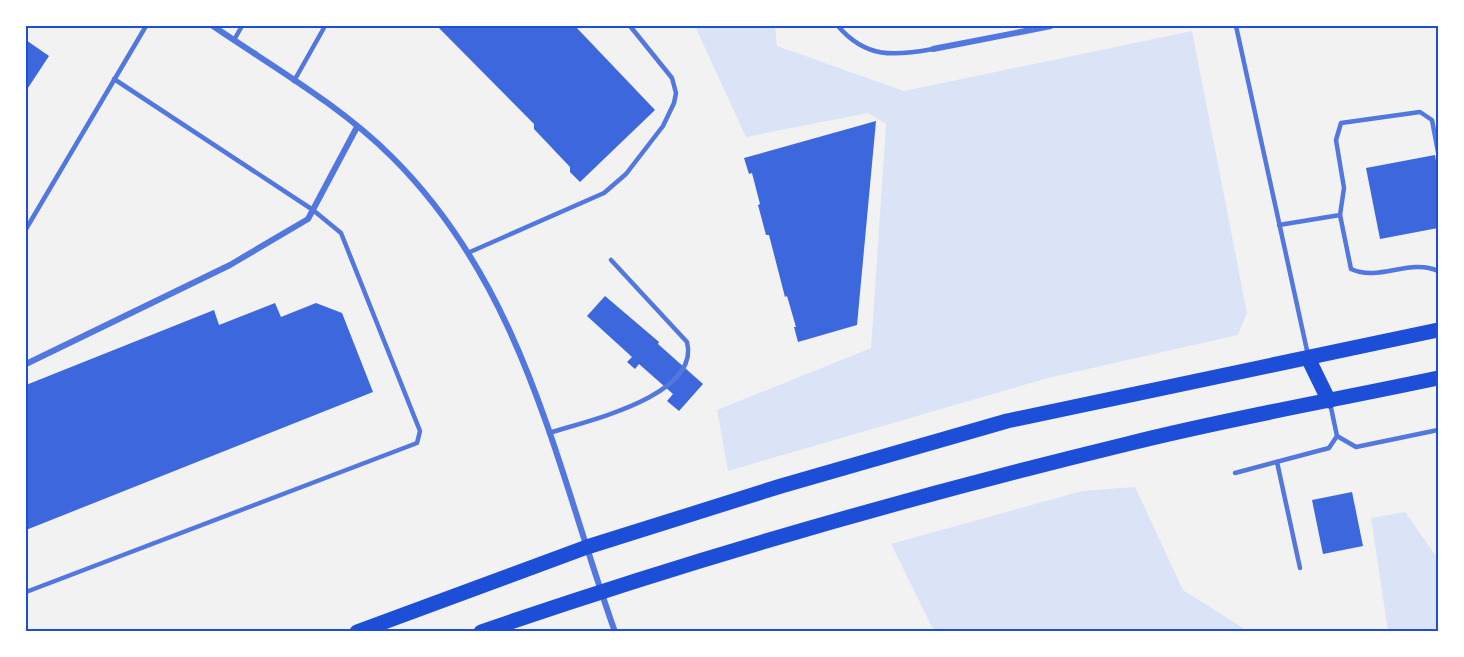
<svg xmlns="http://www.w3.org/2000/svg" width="1464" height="657" viewBox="0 0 1464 657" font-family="'Golos Text',sans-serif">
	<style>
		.green { fill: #dbe4f7 }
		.building { fill: #3d67dc }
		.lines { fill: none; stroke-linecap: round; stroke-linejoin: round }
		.service { stroke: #5277de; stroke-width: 4.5 }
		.minor { stroke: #5277de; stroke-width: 6 }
		.primary { stroke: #1d4ed8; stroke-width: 15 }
		.neatline { fill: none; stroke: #1d4ed8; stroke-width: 2 }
	</style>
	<rect width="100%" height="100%" fill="#f2f2f2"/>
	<g class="green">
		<path d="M695,26h80l2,20 127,45 288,-60 55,282 -9,22 -190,43 -320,93 -11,-61 154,-62 15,-224 -18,-11 -122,24z"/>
		<path d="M1135,487l48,103 65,41h-314l-43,-87 191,-53z"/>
		<path d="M1405,512l33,47v72h-50l-17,-113z"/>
	</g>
	<g class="building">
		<path d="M437,26h138l80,84 -75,72 -10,-10v-5l-36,-38v-5z"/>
		<path d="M26,40l23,16 -23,35z"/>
		<path d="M876,121l-19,204 -59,17 -4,-15h2l-9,-31 -2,1 -16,-62h-3l-8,-30 2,-1 -8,-31 -3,1 -5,-16z"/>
		<path d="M1435,155l3,17v56l-58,11 -14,-71z"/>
		<path d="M605,296l54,46 -1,2 45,40 -24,27 -12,-10 6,-7 -34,-30 -4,5 -8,-7 5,-5 -45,-41z"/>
		<path d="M275,303l6,14 35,-14 26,10 31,79 -347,138v-145l188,-75 5,15z"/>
		<path d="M1352,492l11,54 -40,8 -11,-54z"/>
	</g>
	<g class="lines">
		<g class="service">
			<path d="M838,26c28,33 57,30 95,23"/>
			<path d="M1236,26l72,329"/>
			<path d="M234,40l8,-14"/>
			<path d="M294,81l31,-55"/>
			<path d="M1340,215l11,54c28,13 59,-11 87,2"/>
			<path d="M1279,225l61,-10 4,-27 -8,-48 5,-17 79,-11 12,8 6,32"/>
			<path d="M26,229l120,-203"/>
			<path d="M470,252l134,-59 22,-19 37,-48 11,-23 2,-10 -4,-15 -42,-52"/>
			<path d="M549,433c37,-12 152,-37 138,-91l-76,-82"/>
			<path d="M1337,436l19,11 82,-17"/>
			<path d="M1277,462l23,106"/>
			<path d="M1235,473l94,-25 8,-12 -7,-33"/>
			<path d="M26,592l391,-149 3,-12 -79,-198 -28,-23 -199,-131"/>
		</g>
		<g class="minor">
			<path d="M213,26c60,41 127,79 179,131 132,131 163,306 223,475"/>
			<path d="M933,49l118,-23"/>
			<path d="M26,364l204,-99 78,-46 49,-92"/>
		</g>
		<g class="primary">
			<path d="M1308,358l21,43"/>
			<path d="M357,632l230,-85 194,-61 226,-65 431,-91"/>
			<path d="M481,632c212,-73 428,-135 646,-188 103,-26 208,-44 311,-66"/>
		</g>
	</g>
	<rect width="1464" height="657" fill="none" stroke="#ffffff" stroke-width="54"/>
	<rect x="27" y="27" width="1410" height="603" class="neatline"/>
</svg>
